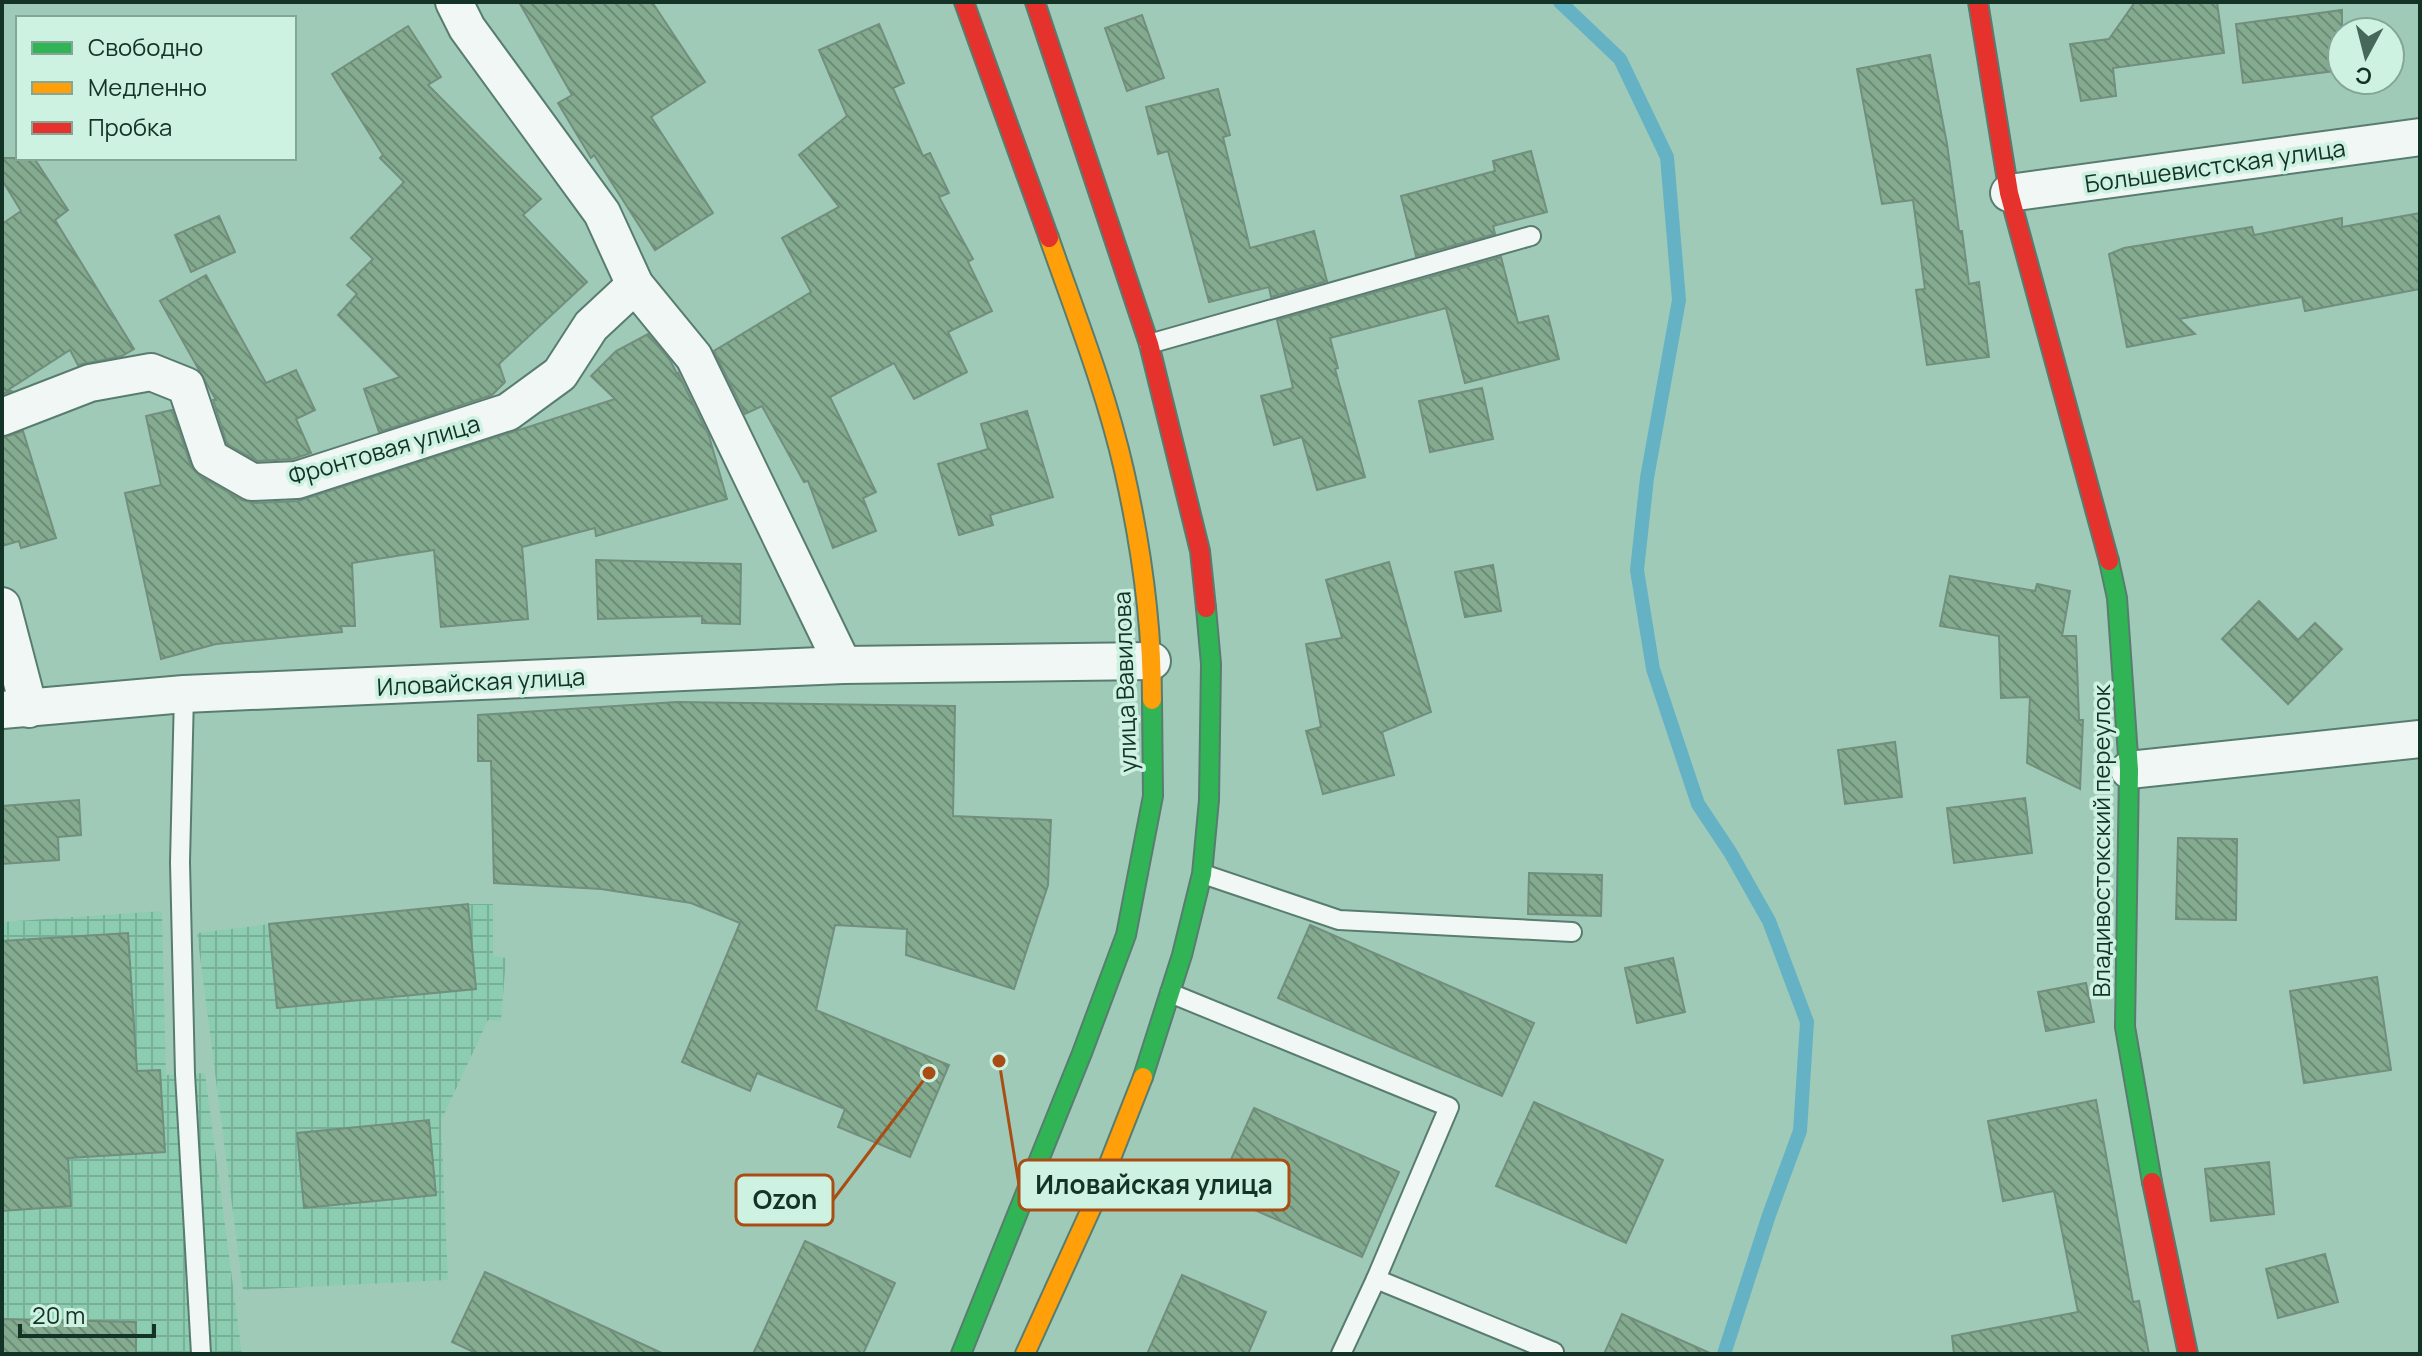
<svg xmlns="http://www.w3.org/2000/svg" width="2422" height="1356" viewBox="0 0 2422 1356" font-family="Manrope,sans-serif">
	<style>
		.industrial { fill: url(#industrial-grid) }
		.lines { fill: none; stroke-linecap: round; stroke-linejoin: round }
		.stream { stroke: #65b2c4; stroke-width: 14 }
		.building { fill: url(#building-back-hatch); stroke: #728e7d; stroke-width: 2 }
		.lane-casing { stroke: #587d70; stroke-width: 22 }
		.street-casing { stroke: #587d70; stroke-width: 40 }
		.fast-casing { stroke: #587d70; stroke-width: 22 }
		.slow-casing { stroke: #587d70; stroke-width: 22 }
		.jam-casing { stroke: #587d70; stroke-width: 22 }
		.lane { stroke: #f1f7f4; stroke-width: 18 }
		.street { stroke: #f1f7f4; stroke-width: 36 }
		.fast { stroke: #30b455; stroke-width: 18 }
		.slow { stroke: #ff9f0a; stroke-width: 18 }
		.jam { stroke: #e5322d; stroke-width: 18 }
		.labels { text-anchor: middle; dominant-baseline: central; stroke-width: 7; stroke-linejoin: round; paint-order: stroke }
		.street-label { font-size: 24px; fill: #143327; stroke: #cef2e1 }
		.leader { fill: none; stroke: #a84e14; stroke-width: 3 }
		.callout-dot { fill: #a84e14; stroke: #cef2e1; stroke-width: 3 }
		.callout { fill: #cef2e1; stroke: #a84e14; stroke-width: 3 }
		.callout-label { font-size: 26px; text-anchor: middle; font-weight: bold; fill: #143327 }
	</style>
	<defs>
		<pattern id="industrial-grid" width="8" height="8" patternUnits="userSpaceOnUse" patternTransform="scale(2)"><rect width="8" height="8" fill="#8ccdb1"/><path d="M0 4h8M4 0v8" fill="none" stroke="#78b098"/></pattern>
		<pattern id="building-back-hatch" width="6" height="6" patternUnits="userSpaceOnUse" patternTransform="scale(2)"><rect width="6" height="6" fill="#84ab90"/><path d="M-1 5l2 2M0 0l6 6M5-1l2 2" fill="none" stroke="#6b8c76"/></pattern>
	</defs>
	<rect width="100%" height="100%" fill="#a0cab8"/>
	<g class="industrial">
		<path d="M468,904h25v52l13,2 -5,63 -13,-1 -47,101 7,159 -205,10 -46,-357 72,-9z"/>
		<path d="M162,911l4,164 39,-2 37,281h-240v-432z"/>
	</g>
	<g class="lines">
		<path class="stream" d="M1560,2l60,57 47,98 12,143 -32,178 -10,92 16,99 45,135 32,48 39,69 38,101 -7,109 -31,84 -45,139"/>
	</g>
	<g class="building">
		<path d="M519,2h133l53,80 -54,35 62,96 -58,37 -61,-95 -3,3 -33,-55 14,-8z"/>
		<path d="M2135,2h82l7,51 -111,15 3,28 -35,5 -11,-57 39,-5z"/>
		<path d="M2342,10v60l-99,13 -7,-59z"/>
		<path d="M1142,15l22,63 -37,13 -22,-63z"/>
		<path d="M879,24l25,59 -11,5 30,68 7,-3 19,40 -10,4 34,62 -5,3 24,49 -44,21 19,40 -53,27 -20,-36 -64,34 46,95 -13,6 13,33 -43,17 -25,-67 -4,1 -42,-76 -17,8 -31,-63 97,-59 -29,-54 57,-31 -40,-52 48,-39 -28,-66z"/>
		<path d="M408,26l33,51 -13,8 113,114 -18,16 64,67 -88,82 6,18 -13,13 -113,37 -15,-43 36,-12 -62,-62 19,-21 -10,-9 26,-26 -22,-21 53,-56 -24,-24 3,-3 -51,-81z"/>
		<path d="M1930,55l17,89 12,87h3l7,53 10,-2 10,75 -62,8 -11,-75 9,-1 -12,-89 -31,4 -25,-135z"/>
		<path d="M1218,89l12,46 -7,2 27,111 64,-17 13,50 -56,16 -2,-10 -60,15 -41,-151 -10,3 -12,-47z"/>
		<path d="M1531,151l16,61 -54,14 2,8 -79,22 -15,-60 94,-25 -2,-10z"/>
		<path d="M2,158h32l34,52 -13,10 79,129 -12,7 -44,9 -8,-15 -62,40 3,1 -9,3v-170l19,-13 -19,-31z"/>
		<path d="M2420,213v76l-115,22 -3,-14 -123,22 16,15 -68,13 -18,-93 15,-6 128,-21 2,8 88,-17v9z"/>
		<path d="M219,216l16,36 -44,20 -16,-37z"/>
		<path d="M1501,257l17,66 30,-7 11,43 -94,24 -19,-75 -116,30 8,30 -3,1 30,108 -48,13 -15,-53 -28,8 -13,-49 32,-8 -16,-68z"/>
		<path d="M206,275l60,108 30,-13 19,40 -19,9 15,34 -18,6 -36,2 -30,-17 -14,-44h3l-56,-99z"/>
		<path d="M648,334l22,26 7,14 1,-1 31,63 18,63 -131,37 -1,-8 -73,19 1,10 -3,1h3l5,61 -87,8 -7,-77 -82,13 3,63h-14l1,6 -126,12 -55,15 -36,-166 36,-8 -15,-69 26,-6 19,56 9,10 42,24 11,3 45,-2 317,-102 -24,-23 25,-25z"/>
		<path d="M1482,388l11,51 -63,13 -11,-51z"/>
		<path d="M1027,411l26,86 -63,18 3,10 -34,10 -21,-71 50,-15 -7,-25z"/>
		<path d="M23,431l33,107 -35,10 -2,-7 -17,5v-108z"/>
		<path d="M596,560l145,4 -1,60 -38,-1v-7l-104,3z"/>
		<path d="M1389,562l42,150 -49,20 12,43 -71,19 -17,-63 15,-4 -15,-83 36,-6 -16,-58z"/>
		<path d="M1493,565l8,46 -36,6 -10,-45z"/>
		<path d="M1950,576l85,15 2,-7 33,7 -8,45h14l3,84h4l-3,69 -53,-26 3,-66 -29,1 -2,-62 -59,-10z"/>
		<path d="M2259,601l39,39 17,-17 27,26 -54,55 -66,-65z"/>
		<path d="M677,702l278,4 -2,110 98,4 -3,65 -34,104 -108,-34 1,-26 -72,-4 -19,85 133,55 -39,92 -72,-30 7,-18 -88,-36 -7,18 -68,-29 58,-139 -49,-20 -90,-14 -107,-6 -3,-122h-13v-46z"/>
		<path d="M1895,742l7,55 -57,7 -7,-54z"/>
		<path d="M2025,798l7,55 -78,10 -7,-55z"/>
		<path d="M79,800l2,35 -23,2 1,23 -57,4v-58z"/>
		<path d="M2178,838l59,1 -1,81 -60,-1z"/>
		<path d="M1529,873l73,2 -1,41 -73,-2z"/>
		<path d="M468,904l8,85 -199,19 -8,-84z"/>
		<path d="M1310,925l224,98 -32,73 -224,-98z"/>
		<path d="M128,933l9,138 23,-1 5,82 -97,6 3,48 -69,5v-270z"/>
		<path d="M1673,958l12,54 -48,11 -12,-55z"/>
		<path d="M2377,977l14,93 -87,13 -14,-92z"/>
		<path d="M2086,983l8,39 -48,9 -8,-39z"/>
		<path d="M2096,1100l37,202 6,-1 10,53h-195l-2,-18 126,-24 -24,-121 -51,10 -15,-80z"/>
		<path d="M1534,1102l129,58 -37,83 -130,-57z"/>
		<path d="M1254,1108l145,64 -37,85 -146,-64z"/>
		<path d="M429,1120l7,75 -132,13 -7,-75z"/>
		<path d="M2269,1162l5,52 -63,7 -6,-52z"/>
		<path d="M805,1241l90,42 -32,71h-110z"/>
		<path d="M2325,1254l13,48 -60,16 -12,-49z"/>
		<path d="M485,1272l179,82h-186l-26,-12z"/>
		<path d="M1182,1275l84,37 -18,42h-101z"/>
		<path d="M1622,1314l90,40h-108z"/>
		<path d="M2,1319l134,3v32h-134z"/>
	</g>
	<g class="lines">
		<defs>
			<g id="lane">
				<path d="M1149,344l382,-108"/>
				<path d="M184,694l-4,168 5,212 16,280"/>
				<path d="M1203,874l136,46 233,12"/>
				<path d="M1170,993l279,114 -73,172 -35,75"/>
				<path d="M1376,1279l178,73 -1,2"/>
			</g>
			<g id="street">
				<path d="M454,2l13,26 135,185 33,72 59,72 149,308"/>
				<path d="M2009,193l411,-56"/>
				<path d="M2,417l88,-34 61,-11 35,14 24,72 42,24 45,-2 211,-68 52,-38 31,-48 44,-41"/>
				<path d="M2,606l27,103"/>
				<path d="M2,710l182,-16 659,-29 309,-4"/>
				<path d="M2129,770l291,-31"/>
			</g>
			<g id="fast">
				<path d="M2109,561l8,37 12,172 -4,257 27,155"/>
				<path d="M1143,1077l39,-122 20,-81 7,-74 2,-136 -5,-56"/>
				<path d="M961,1354l121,-301 44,-118 27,-139 -1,-96"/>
			</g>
			<g id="slow">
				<path d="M1049,238c27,77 57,153 75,232 17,75 28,153 28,230"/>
				<path d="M1025,1354l66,-145 52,-132"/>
			</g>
			<g id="jam">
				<path d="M964,2l85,236"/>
				<path d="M1035,2l114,342 51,207 6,57"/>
				<path d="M1978,2l31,191 100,368"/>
				<path d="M2152,1182l36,172"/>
			</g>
		</defs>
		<use href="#lane" class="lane-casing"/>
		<use href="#street" class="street-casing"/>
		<use href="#fast" class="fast-casing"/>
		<use href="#slow" class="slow-casing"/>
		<use href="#jam" class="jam-casing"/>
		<use href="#lane" class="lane"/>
		<use href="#street" class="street"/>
		<use href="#fast" class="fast"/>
		<use href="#slow" class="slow"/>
		<use href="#jam" class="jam"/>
	</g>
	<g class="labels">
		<g class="street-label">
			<text transform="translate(2215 165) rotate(-8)">Большевистская улица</text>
			<text transform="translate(384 449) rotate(-16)">Фронтовая улица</text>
			<text transform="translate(481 681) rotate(-3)">Иловайская улица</text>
			<text transform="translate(1124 682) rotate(-92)">улица Вавилова</text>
			<text transform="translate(2100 841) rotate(-90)">Владивостокский переулок</text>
		</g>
	</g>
	<path class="leader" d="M999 1061L1019 1185M929 1073L833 1200"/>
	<g class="callout-dot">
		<circle cx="999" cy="1061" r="8"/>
		<circle cx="929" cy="1073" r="8"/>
	</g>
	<g class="callout">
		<rect x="1019" y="1160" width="270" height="50" rx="8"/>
		<rect x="736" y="1175" width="97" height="50" rx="8"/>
	</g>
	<g class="callout-label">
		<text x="1154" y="1194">Иловайская улица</text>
		<text x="785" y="1209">Ozon</text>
	</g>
	<rect width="2422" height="1356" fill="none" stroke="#143327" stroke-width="8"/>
	<rect x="16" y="16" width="280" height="144" fill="#cef2e1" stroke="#84a697" stroke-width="2"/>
	<rect x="32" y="42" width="40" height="12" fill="#30b455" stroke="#84a697" stroke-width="2"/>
	<text x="88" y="56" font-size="24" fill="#143327">Свободно</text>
	<rect x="32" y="82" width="40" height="12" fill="#ff9f0a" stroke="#84a697" stroke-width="2"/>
	<text x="88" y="96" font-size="24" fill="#143327">Медленно</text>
	<rect x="32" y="122" width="40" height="12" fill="#e5322d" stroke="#84a697" stroke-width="2"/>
	<text x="88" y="136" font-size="24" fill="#143327">Пробка</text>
	<g transform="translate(2366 56) rotate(187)"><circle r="38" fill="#cef2e1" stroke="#84a697" stroke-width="2"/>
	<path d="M0-6L14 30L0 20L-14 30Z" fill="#45685a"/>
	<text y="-12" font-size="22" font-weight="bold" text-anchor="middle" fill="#143327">С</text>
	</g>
	<path d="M20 1324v12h134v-12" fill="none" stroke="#143327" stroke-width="4"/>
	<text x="32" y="1324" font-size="24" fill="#143327" stroke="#cef2e1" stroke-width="6" paint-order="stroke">20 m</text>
</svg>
